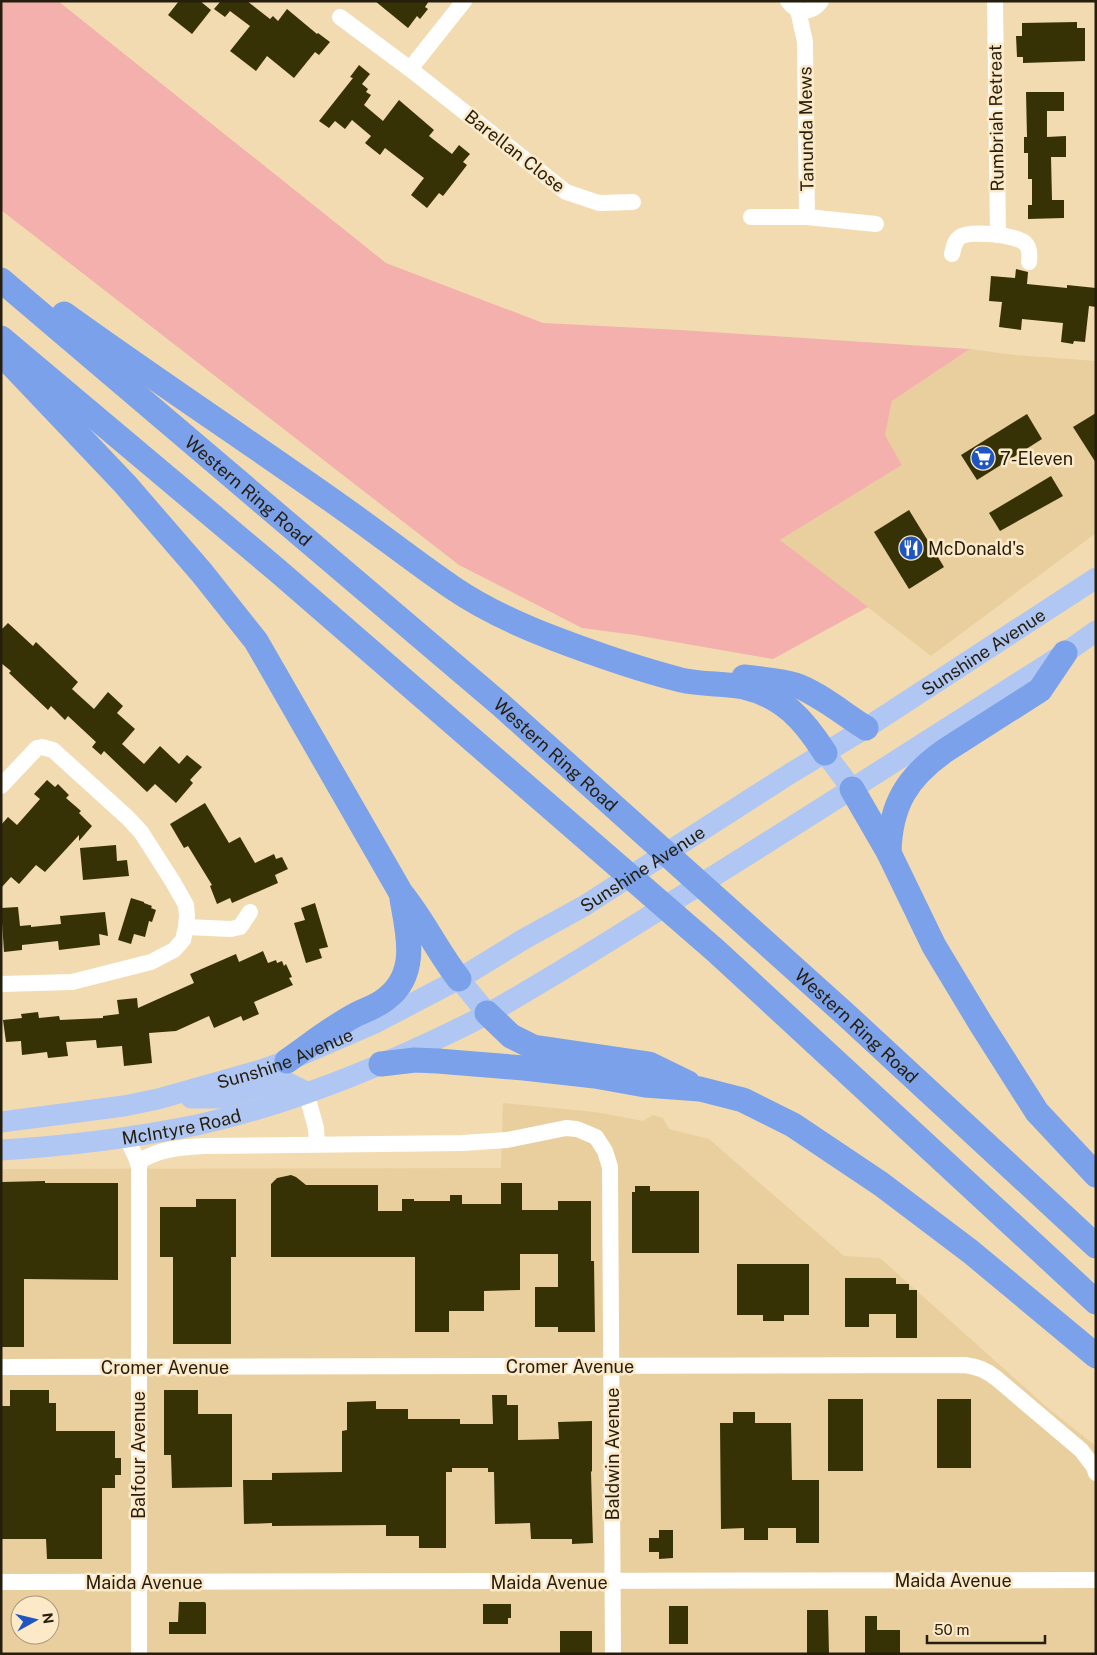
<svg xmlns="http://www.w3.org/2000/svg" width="1097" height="1655" viewBox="0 0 1097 1655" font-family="'Public Sans',sans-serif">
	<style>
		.built { fill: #eacf9e; fill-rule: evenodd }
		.green { fill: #f3b0ad }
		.building { fill: #373205 }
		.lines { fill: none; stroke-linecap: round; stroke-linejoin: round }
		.minor { stroke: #fff; stroke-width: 16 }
		.major { stroke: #afc7f2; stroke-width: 21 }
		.highway { stroke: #7aa1e9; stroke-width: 25 }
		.labels { text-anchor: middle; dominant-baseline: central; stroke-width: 5; stroke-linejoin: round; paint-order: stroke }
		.street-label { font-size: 18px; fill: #251d0d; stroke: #fce9c7 }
		.poi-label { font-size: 18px; fill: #251d0d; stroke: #fce9c7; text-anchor: start }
	</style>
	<rect width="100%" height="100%" fill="#f2dbb0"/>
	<g class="built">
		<path d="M970,349l45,6 81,6v172l-165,123 -151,-116 122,-75 -17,-30 7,-34z"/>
		<path d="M503,1103l92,9 48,9 10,-6 10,3 6,11 40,10 135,117 36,2 169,151 47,37v208h-1095v-485l500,-1zM20,1605h30v30h-30z"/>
	</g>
	<path class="green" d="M1,1h57l328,262 157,60 137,7 290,19 -78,52 -7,34 17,30 -122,75 88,67 -95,52 -138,-24 -53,-7 -123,-63 -458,-355z"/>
	<g class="building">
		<path d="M179,1h21l11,9 -19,24 -24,-19z"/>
		<path d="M218,1h29l23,18 3,-3 5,5 9,-12 30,25 1,-1 12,9 -11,13 -4,-3 -21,26 -27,-22 -11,15 -26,-20 20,-25 -20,-15 -5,6 -11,-8 6,-7z"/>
		<path d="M375,1h54l-4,6 3,2 -8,10 -3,-3 -9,12z"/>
		<path d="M1077,22v6h8v33l-62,2v-6h-6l-1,-21h6v-13z"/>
		<path d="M359,65l11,9 -8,10 6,5 -2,3 5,3 -7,10 19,16 16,-21 35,30 -5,6 23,18 7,-9 11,9 -7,8 4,3 -13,17 -11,14 -4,-3 -12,15 -16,-13 13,-17 -39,-30 -5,7 -15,-12 6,-7 -19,-16 -7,9 -10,-8 -6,7 -10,-7 34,-43 -3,-1z"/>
		<path d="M1026,92h38v19h-17v26l19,-1v21h-15l1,43h12v18l-36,1v-14h4v-26h-4v-26h-4v-16h3z"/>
		<path d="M1016,269l12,3 -1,12 40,4v-3l29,3v19l-7,-1 -4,36 -11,-1 -1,3 -12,-2 2,-19 -41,-4 -1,11 -22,-3 3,-25 -13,-1 2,-25 24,2z"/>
		<path d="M1096,413v50l-23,-36z"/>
		<path d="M1027,414l15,25 -65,41 -16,-25z"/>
		<path d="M1051,476l12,20 -63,35 -11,-18z"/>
		<path d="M909,510l35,57 -35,22 -35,-57z"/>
		<path d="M8,623l25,23 3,-4 42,40 -6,7 22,20 14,-17 15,14 -6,7 18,16 -13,15 22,20 16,-18 19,18 8,-9 15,12 -12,13 3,3 -17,20 -21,-19 -8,8 -43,-41 -3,4 -9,-8 4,-5 -28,-26 -3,4 -14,-14 -3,4 -39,-37 2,-2 -10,-8v-33z"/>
		<path d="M47,780l8,7 3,-3 11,11 -3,3 15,13 -2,2 13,13 -13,15v-6l-34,37 -9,-7 -17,19 -8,-7 -10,11v-63l7,-8 9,8 23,-26 -6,-5z"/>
		<path d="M205,803l24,40 11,-6 15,26 19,-9 2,5 6,-2 6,12 -13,6 3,8 -46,20 -2,-5 -13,6 -7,-18 2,-1 -24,-39 -4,2 -14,-24z"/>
		<path d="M116,845l1,16 10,-1 2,16 -46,4 -3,-32z"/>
		<path d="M131,898l13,4v1l8,3 -1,2 5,2 -4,12 -3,-1 -4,16 -11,-3 -3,10 -13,-4z"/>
		<path d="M315,903l13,44 -9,2 3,9 -16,5 -12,-40 11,-3 -4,-12z"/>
		<path d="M18,907l2,19 11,-1v2l30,-3 -1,-8 45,-4 3,24 -9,-2 1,11 -41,5 -1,-9 -36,4v5l-18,2 -3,-44z"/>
		<path d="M263,951l5,12 8,-3 1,3 5,-2 2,5 2,-2 6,13 -3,1 4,7 -39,17 5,12 -16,7 -2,-5 -27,12 -5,-12 -33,15 -27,2 3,30 -28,3 -2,-20 -25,2 -1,-8 -30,2 2,14 -20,2 -1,-6 -25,3 -1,-14 -15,1 -3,-22 19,-2 -1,-4 17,-2 1,6 20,-2 1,4 43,-2v-2l16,-2 -2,-14 20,-2 1,10 56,-25 -4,-9 46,-20 3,8z"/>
		<path d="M291,1175l5,2 10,8h72v26h24v-12h12v2h36v-6h12v9h39v-21h21v27h36v-9h33v60h3l1,71h-37v-5h-23v-40h23v-33h-38v36l-36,1v20h-35v21h-34v-75h-144v-73l6,-6z"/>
		<path d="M45,1181v2h73v97l-94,-1v68h-23l1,-165z"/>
		<path d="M635,1186h15v5h49v62h-67v-61h3z"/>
		<path d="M196,1199h40v58h-5v87h-58v-87h-13v-50h36z"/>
		<path d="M737,1264h72v51h-25v6h-21v-6h-26z"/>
		<path d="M845,1278h51v6h13v6h8v48h-21v-24h-27v13h-24z"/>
		<path d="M10,1390h39v13h7v28h59v27h6v17h-6v13h-13v71h-55l-1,-20h-45v-133h9z"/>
		<path d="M164,1390h34v24h34v73l-60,1 -1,-33h-7z"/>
		<path d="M492,1395h15v10h11v35l41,-1 -1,-17 34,-1v50l-1,1 2,71 -21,1v-5h-41l-1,-16 -35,1 -1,-52h-6v-4h-36v4h-6v76h-27v-12h-33v-11l-114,1v-3l-28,1 -1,-44h29v-7l70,-1v-41l5,-1v-28l29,-1v8h32v10h52v5h33z"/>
		<rect x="828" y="1399" width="35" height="72"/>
		<rect x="937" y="1399" width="34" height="69"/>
		<path d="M733,1412h22v11h36l1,57h27v63h-23v-15h-28v12h-24v-12l-23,1 -1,-106h13z"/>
		<path d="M659,1530h14v28l-14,1v-7h-10v-14h10z"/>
		<path d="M179,1602h26l1,2v30h-37v-12h9z"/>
		<path d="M483,1604h28v14h-3v6h-25z"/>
		<rect x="669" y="1606" width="19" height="38"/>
		<path d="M807,1610h21l1,44h-22z"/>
		<path d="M865,1616h12v14h23v24h-35z"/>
		<rect x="560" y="1631" width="32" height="23"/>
	</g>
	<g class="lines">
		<g class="minor">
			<path d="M788,1c9,13 24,13 33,0"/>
			<path d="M995,1l3,234"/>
			<path d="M798,10l7,32 2,175"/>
			<path d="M340,17l70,52 156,123 33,11 34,-1"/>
			<path d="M410,69l54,-68"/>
			<path d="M751,217h56l69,7"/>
			<path d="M952,254c2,-7 2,-13 8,-17 10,-7 57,-2 65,6 5,5 5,12 4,19"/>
			<path d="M1,786l36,-38 5,-1 11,3 75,68 13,14 32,50 13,23 1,11 -1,11 -3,13 -9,10 -23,12 -79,20 -71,2"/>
			<path d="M186,927l45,2 9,-2 10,-15"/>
			<path d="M306,1092l10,36 1,16"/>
			<path d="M128,1138c2,11 10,19 11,30v486"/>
			<path d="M138,1162c23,-14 40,-14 65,-16l260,-3 44,-3 59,-12 11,1 19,8 9,14 5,16 3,487"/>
			<path d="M1,1367l964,-2c13,2 21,5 31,13l85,72 13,17 2,6"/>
			<path d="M1,1582l1095,-2"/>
		</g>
		<g class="major">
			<path d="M825,753l27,36"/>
			<path d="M459,979l28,34"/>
			<path d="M191,1098h30l48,-14 17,-2 20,10"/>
			<path id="s1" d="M1,1122l123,-16 34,-7 103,-29 26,-9 90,-39 82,-43 65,-40 60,-33 207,-133 75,-45 230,-150"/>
			<path id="s2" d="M1,1150c66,-4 131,-12 196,-25 90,-20 186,-59 269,-100 31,-15 62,-35 93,-53 48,-29 95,-59 142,-88 122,-76 243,-154 364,-231l31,-22"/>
		</g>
		<g class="highway">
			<path id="s3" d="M1,280l500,425 343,308 252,233"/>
			<path d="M64,314c93,67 187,129 280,195 37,26 72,54 109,79 31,21 66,37 100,50 42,16 85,31 128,42 21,5 42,3 63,7 39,9 60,33 81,66"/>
			<path d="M1,338l277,233 438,380 380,351"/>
			<path d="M11,364l114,120 77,89 54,68 145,252c22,27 37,59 58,86"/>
			<path d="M744,677c17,2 35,3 51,8 22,7 50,30 71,43"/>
			<path d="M852,789l37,64 45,93 47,78 56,88 59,63"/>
			<path d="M889,853c1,-48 18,-76 57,-103l94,-60 25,-37"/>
			<path d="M487,1013l24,23 22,11 116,17 39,19"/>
			<path d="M287,1061c23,-16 45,-34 70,-47 10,-5 21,-8 30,-16 32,-25 21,-65 15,-99"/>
			<path d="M381,1064l34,-4 23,1 86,7 71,8 50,9 55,4 43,11 50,25 88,59 90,68 125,104"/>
		</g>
	</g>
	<defs>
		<symbol id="supermarket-disc" viewBox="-11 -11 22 22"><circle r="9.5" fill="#1f55c2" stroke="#fce9c7"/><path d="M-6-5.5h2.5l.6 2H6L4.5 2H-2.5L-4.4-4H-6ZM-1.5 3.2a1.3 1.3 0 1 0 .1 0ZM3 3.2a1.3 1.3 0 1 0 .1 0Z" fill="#fff"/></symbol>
		<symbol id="restaurant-disc" viewBox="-11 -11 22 22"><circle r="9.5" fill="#1f55c2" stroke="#fce9c7"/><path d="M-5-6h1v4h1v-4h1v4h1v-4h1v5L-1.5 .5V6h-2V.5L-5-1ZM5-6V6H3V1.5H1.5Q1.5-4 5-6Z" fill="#fff"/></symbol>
	</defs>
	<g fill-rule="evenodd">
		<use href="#supermarket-disc" x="969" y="444" width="28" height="28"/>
		<use href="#restaurant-disc" x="897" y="534" width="28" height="28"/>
	</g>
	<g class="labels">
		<g class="street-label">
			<text transform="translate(996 118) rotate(-91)">Rumbriah Retreat</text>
			<text transform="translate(806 129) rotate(-91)">Tanunda Mews</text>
			<text transform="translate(515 151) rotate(38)">Barellan Close</text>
			<text stroke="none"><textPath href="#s3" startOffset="325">Western Ring Road</textPath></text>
			<text stroke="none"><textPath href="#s1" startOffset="1102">Sunshine Avenue</textPath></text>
			<text stroke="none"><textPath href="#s3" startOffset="730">Western Ring Road</textPath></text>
			<text stroke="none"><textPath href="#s1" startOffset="698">Sunshine Avenue</textPath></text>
			<text stroke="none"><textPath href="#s3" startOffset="1135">Western Ring Road</textPath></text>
			<text stroke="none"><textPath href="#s1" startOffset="292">Sunshine Avenue</textPath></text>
			<text stroke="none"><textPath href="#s2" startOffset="182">McIntyre Road</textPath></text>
			<text x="570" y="1366">Cromer Avenue</text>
			<text x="165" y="1367">Cromer Avenue</text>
			<text transform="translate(612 1454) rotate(-90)">Baldwin Avenue</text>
			<text transform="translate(138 1455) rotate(-90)">Balfour Avenue</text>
			<text x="953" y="1580">Maida Avenue</text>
			<text x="144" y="1582">Maida Avenue</text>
			<text x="549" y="1582">Maida Avenue</text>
		</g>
		<g class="poi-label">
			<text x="1000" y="458">7-Eleven</text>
			<text x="928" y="548">McDonald's</text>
		</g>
	</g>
	<rect width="1097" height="1655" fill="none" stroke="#251d0d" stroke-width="5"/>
	<g transform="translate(35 1620) rotate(82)"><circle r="24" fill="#fce9c7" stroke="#a6977d"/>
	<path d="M0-4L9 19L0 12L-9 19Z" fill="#1f55c2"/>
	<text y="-8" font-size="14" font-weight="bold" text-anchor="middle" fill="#251d0d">N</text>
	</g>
	<path d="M927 1635v8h118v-8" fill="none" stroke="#251d0d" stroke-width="2.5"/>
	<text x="934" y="1635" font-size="15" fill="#251d0d" stroke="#fce9c7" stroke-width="4" paint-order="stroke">50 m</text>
</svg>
